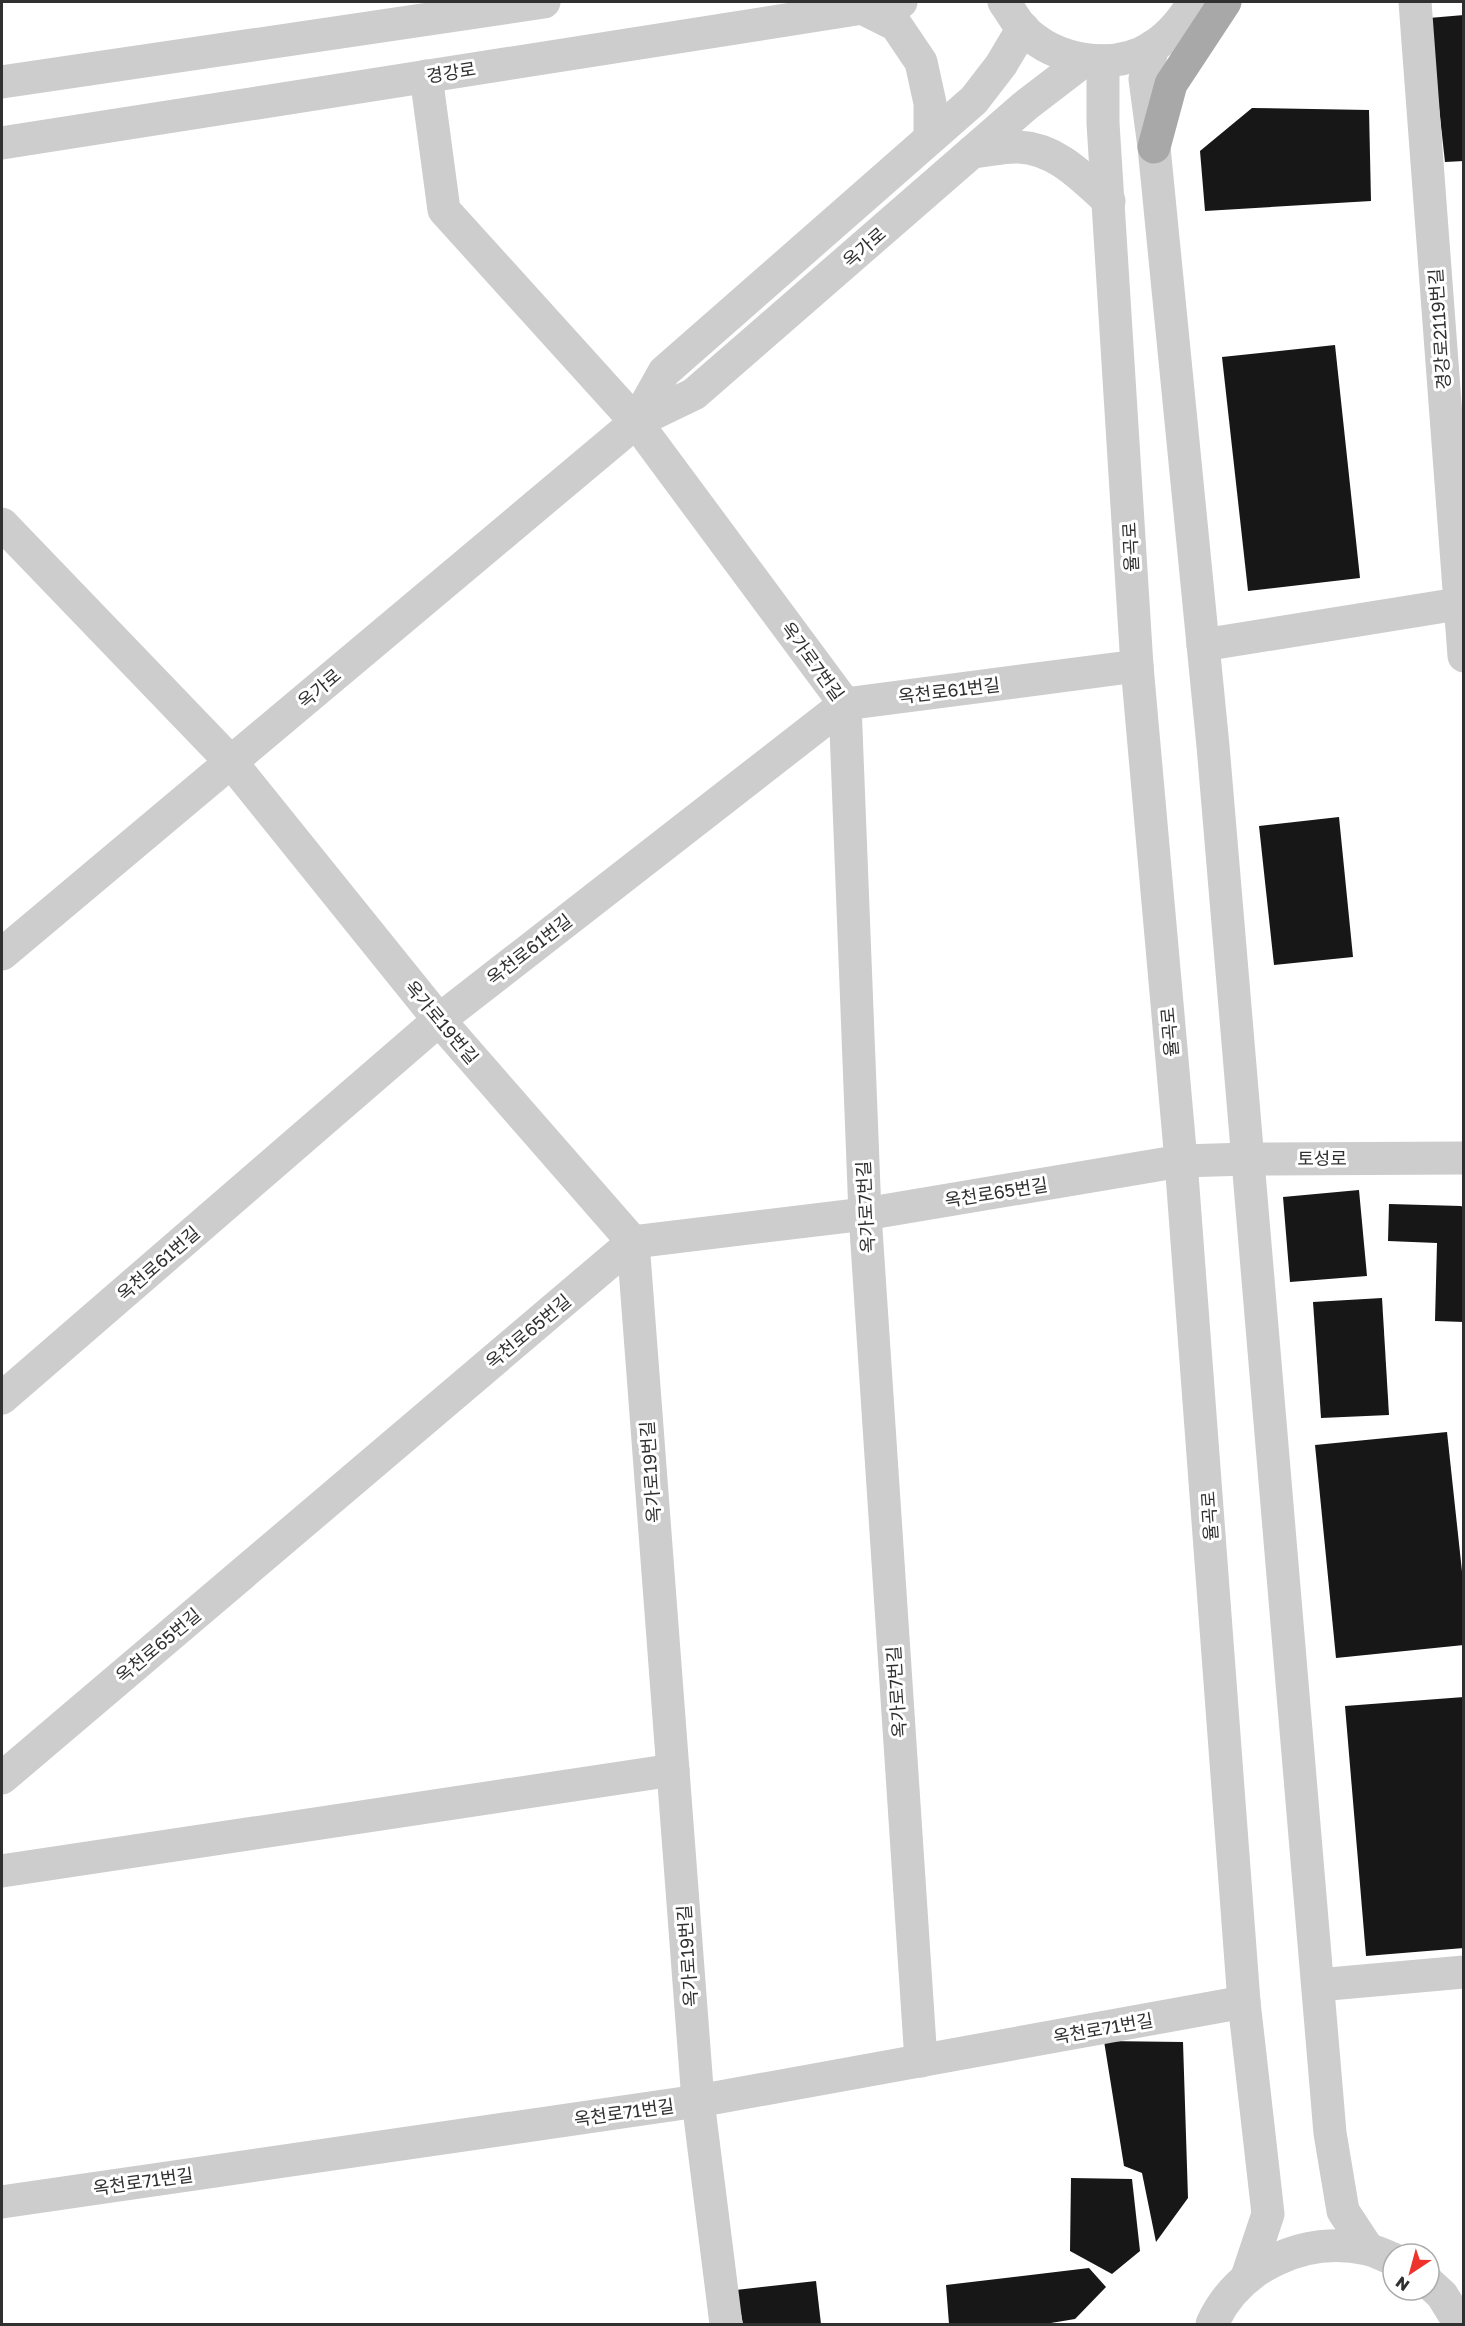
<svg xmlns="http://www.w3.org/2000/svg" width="1465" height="2326" viewBox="0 0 1465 2326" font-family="'Golos Text','Noto Sans KR',sans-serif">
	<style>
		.building { fill: #171717 }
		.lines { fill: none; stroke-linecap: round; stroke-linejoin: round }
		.minor { stroke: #cdcdcd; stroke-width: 33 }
		.major { stroke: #a8a8a8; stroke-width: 33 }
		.labels { text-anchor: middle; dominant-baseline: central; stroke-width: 6; stroke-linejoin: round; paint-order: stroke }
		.street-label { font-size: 18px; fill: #303030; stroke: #fff }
	</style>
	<rect width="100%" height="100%" fill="#fff"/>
	<g class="building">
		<path d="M1464,15v146l-19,1 -16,-144z"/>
		<path d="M1252,108l117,2 2,91 -166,10 -5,-60z"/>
		<path d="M1335,345l25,233 -112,13 -26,-234z"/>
		<path d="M1339,817l14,140 -79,8 -15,-139z"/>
		<path d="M1359,1190l8,86 -77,6 -7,-85z"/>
		<path d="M1389,1204l72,2 3,2v114l-29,-1 2,-78 -49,-2z"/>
		<path d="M1382,1298l7,117 -68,3 -8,-116z"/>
		<path d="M1447,1432l17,158v55l-128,13 -21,-213z"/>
		<path d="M1464,1697v251l-98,8 -21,-250z"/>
		<path d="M1104,2041l79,1 5,156 -32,44 -14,-69 -18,-7z"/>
		<path d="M1071,2178l61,1 8,72 -28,23 -42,-23z"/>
		<path d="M1089,2268l17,19 -31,32 -30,5h-96l-3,-39z"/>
		<path d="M816,2281l5,43h-78l-7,-34z"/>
	</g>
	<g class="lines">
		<g class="minor">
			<path d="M1004,2c6,8 11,18 18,26 33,34 92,44 132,18 18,-12 29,-27 40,-44"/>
			<path d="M1415,2l49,654"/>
			<path d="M862,8l34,17 25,37 9,41v35"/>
			<path d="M1153,46l-8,33 9,68 59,599 117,1387 13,78 25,38"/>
			<path d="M1103,61v62l34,543 44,495 63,841 24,212 -21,63"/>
			<path d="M426,76l18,134 192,212 209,282 20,510 56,847"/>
			<path d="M2,82l542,-80"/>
			<path d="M2,143l899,-141"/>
			<path d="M972,152c15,-1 32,-6 47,-5 38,2 63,30 90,54"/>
			<path d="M636,422l28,-50 310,-272 27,-35 22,-37"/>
			<path d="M2,524l229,238 208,258 194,222 65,859 28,223"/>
			<path d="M1203,645l261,-42"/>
			<path d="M2,954l634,-532 58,-28 331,-288 60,-46"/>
			<path d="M2,1398l437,-378 406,-316 292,-38"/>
			<path d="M2,1778l631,-536 232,-28 316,-53 67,-2 216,-1"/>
			<path d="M2,1871l671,-101"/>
			<path d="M1318,1985l146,-13"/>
			<path d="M2,2202l696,-101 546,-99"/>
			<path d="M1429,2283l13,12 18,29"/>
			<path d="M1212,2324c26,-58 93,-89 155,-75 9,2 18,7 26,10"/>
		</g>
		<path class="major" d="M1154,147l17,-63 54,-82"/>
	</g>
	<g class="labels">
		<g class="street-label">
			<text transform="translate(451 72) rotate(-9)">경강로</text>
			<text transform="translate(864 247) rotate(-41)">옥가로</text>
			<text transform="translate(1439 329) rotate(-94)">경강로2119번길</text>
			<text transform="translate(1130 547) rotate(-93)">율곡로</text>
			<text transform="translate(813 661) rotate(54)">옥가로7번길</text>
			<text transform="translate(319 688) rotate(-40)">옥가로</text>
			<text transform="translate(949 690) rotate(-7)">옥천로61번길</text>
			<text transform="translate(529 949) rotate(-38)">옥천로61번길</text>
			<text transform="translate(442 1022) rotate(50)">옥가로19번길</text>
			<text transform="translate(1169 1032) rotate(-95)">율곡로</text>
			<text x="1322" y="1158">토성로</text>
			<text transform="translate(996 1192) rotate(-9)">옥천로65번길</text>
			<text transform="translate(865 1207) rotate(-93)">옥가로7번길</text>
			<text transform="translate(158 1263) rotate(-41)">옥천로61번길</text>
			<text transform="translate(528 1331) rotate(-40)">옥천로65번길</text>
			<text transform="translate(650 1472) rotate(-94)">옥가로19번길</text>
			<text transform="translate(1209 1516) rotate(-94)">율곡로</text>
			<text transform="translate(158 1645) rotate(-40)">옥천로65번길</text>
			<text transform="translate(896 1692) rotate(-94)">옥가로7번길</text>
			<text transform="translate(687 1956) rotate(-94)">옥가로19번길</text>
			<text transform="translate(1103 2028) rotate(-10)">옥천로71번길</text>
			<text transform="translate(624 2112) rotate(-8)">옥천로71번길</text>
			<text transform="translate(143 2181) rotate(-8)">옥천로71번길</text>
		</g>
	</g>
	<rect width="1465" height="2326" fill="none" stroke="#303030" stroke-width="6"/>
	<g transform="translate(1411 2272) rotate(216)"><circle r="28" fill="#ffffff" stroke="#acacac" stroke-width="1.5"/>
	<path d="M0-4.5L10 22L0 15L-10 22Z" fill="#ed332c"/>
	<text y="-9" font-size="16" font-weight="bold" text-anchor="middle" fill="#303030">N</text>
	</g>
</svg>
